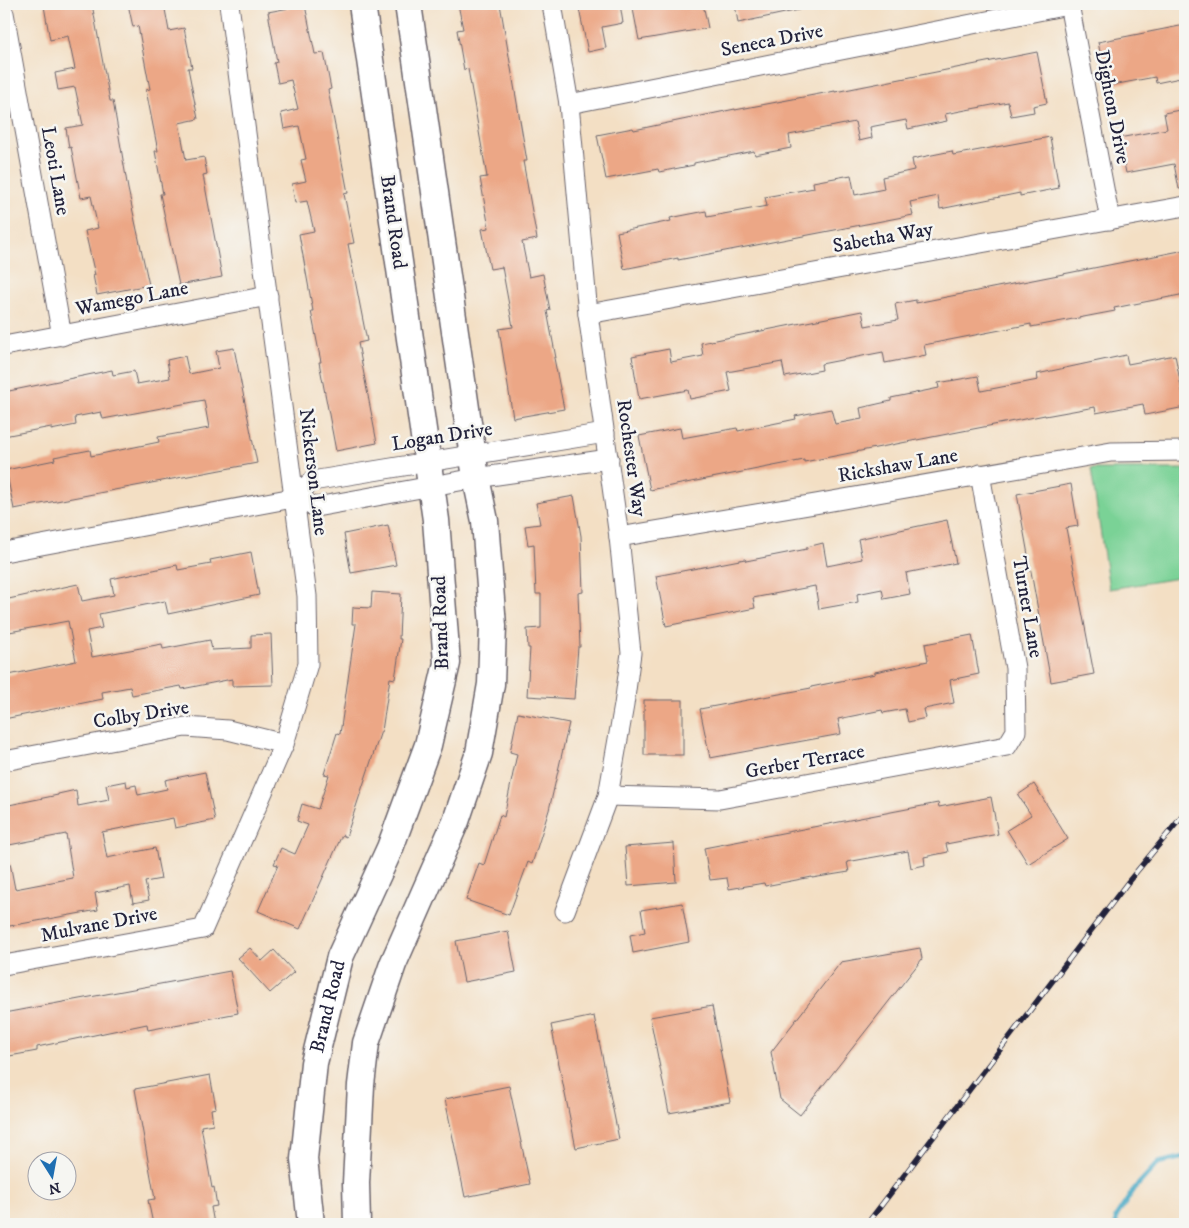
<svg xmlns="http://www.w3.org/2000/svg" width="1189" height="1228" viewBox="0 0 1189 1228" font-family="'IM FELL DW Pica',serif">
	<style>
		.green { fill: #7ad296; stroke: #4e7a68 }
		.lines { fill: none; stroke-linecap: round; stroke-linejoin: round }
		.stream { stroke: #46a9c5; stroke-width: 5 }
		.building { fill: #eca786 }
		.minor-casing { stroke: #6b646b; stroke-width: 21 }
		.secondary-casing { stroke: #6b646b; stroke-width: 29 }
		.minor { stroke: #fff; stroke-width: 19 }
		.secondary { stroke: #fff; stroke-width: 26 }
		.rail-casing { stroke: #22223b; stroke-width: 5.5 }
		.rail { stroke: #f6f6f2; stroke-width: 4; stroke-dasharray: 11; stroke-linecap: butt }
		.labels { text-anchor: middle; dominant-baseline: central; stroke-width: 5; stroke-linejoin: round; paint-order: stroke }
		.street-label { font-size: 20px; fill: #22223b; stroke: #f6f6f2 }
	</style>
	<rect width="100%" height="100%" fill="#f6f6f2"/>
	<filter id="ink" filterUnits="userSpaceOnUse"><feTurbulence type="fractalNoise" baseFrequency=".02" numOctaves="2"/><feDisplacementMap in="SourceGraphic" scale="10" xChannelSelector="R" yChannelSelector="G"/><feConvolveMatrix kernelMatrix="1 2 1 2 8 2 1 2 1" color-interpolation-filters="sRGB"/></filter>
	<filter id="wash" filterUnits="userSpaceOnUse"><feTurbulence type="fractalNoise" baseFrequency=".0096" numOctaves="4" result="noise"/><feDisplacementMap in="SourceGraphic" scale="20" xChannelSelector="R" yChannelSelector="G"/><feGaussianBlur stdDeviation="1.12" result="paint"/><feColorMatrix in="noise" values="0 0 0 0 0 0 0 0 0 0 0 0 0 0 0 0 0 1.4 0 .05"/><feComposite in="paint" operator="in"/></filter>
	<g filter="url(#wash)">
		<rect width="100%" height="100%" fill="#f3dfc4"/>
		<path class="green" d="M1185,469v108l-76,12 -18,-120z"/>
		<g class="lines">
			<path class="stream" d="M1116,1224v-7l19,-29 23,-25 27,-6"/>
		</g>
		<g id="blocks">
			<g class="building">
				<path d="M55,4h37l18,97h3l15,88 21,96 -52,10 -4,-20h2l-10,-44 13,-3 -7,-32 -10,2 -10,-51 -2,1 -3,-20 17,-3 -8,-38 -17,3 -3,-17 20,-4 -7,-33 -18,4 -6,-34z"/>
				<path d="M128,4h36l5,27 15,-3 8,40h-4l10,51 -19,4 7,37 18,-3 3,17 -4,1 19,102 -43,8 -19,-91h3l-8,-43h3l-12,-61 4,-1 -12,-63 -5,1z"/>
				<path d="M458,4h42l27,157h-4l14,78 -15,3 7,35 14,-3 7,36 -3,1 9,47h-2l10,51 -51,9 -14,-89 14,-2 -11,-60 -12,2 -8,-40 7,-1 -9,-50 7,-1 -19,-108 -4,1 -7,-40 6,-1z"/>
				<path d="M578,4h42l3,19 -21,4 4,21 -18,4z"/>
				<path d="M648,4h55l5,24 -69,12 -6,-31 16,-3z"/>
				<path d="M735,4h63l1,6 -61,13z"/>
				<path d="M305,5l10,49 9,-1 7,36 -3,1 20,103 -4,1 10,49 -6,1 19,97 -9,2 19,100 -41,8 -17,-89h2l-10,-51h2l-14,-77 15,-3 -7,-30 -12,2 -3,-19 14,-3 -5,-21 5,-1 -7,-33 -15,3 -3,-16 17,-4 -7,-29 -13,3 -4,-20 3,-1 -9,-50z"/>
				<path d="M1185,25v52l-29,6 -1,-6 -48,9 -9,-44z"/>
				<path d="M1037,52l10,51 -14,3 1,6 -23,4 -3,-14 -63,12 2,7 -39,8 -2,-9 -36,7 2,11 -13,3 -4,-19 -66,13 2,13 -36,7 -1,-4 -60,12v2l-35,7 -1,-3 -52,10 -9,-44 36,-7 1,2 101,-21v1l100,-19v1z"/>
				<path d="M1185,109v79l-6,1 -5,-25 -48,9 -7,-35 48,-9 -3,-16z"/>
				<path d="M1050,137l9,51 -39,8v-3l-80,16 -2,-13 -28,6 3,13 -235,45v-2l-54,11 -7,-37 54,-11 -1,-3 36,-7 1,6 60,-11 -2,-9 49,-9 -1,-6 38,-7 4,20 29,-6 -2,-12 32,-7 -2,-11 40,-8 1,4z"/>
				<path d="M1185,250v44l-71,14 1,3 -84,16v-3l-107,21 2,10 -41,8 -2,-11 -62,12 1,6 -37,7 -3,-15 -55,10 4,19 -41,8 -2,-9 -49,9 -7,-43 37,-7 2,13 32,-6 -2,-13 161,-32 3,15 33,-6 -3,-16 21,-4v3z"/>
				<path d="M234,348l23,115 -243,46 -8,-39 49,-10 -1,-3 36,-7 1,6 68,-14 -1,-5 51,-9 -5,-28 -101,19 -2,-7 -26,5 1,8 -25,5v-3l-47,9v-44l108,-22 1,5 21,-4 3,13 33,-6 -3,-18 18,-4 4,18 30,-6 -3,-17z"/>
				<path d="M1126,355l2,9 47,-9 10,52 -40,8 -2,-11 -47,9 -1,-6 -50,9v-1l-241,47v-2l-154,30 -11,-54 41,-8 2,10 55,-10 1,3 58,-12 -1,-3 36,-7 4,15 27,-5 -2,-11 31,-7v-3l48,-10 -1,-5 40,-7 3,15 57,-11 -1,-6z"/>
				<path d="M1071,484l7,42 -12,2 28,146 -43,8 -34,-188z"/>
				<path d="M574,496l7,40 2,56 -5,1 2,54h-2l-4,52 -47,-3 3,-48h-2l-1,-19 14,-1v-34h-5l-2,-50 -6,1 -3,-19 15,-2 -4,-21z"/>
				<path d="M947,520l9,43 -50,10 4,21 -26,5 -2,-10 -25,5 1,8 -39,7 -4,-23 -62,12 2,10 -89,18 -10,-50 89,-17 1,2 61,-12v-2l16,-4 4,23 35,-7 -4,-20z"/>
				<path d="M388,525l8,40 -45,8 -7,-39z"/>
				<path d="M251,552l8,43 -91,19 -3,-13 -66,13 3,14 -15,3 5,26 70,-13 1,5 47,-9 2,10 39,-2v-13l20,-1 2,51 -41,1v-7l-50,10 -1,-3 -49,9 -2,-8 -28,5 1,7 -99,20v-43l72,-15 -8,-40 -64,12v-33l74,-16 4,17 32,-6 -3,-16 66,-14 1,5 33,-6 -1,-4z"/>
				<path d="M372,592l29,2 -2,45h2l-6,40 -5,-1 -8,53h-1l-35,106 -4,-2 -42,94 -42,-18 20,-46 -4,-1 7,-16 14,6 13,-29 -11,-4 5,-17 16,5 11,-34 -5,-1 13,-41 3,1 16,-110h-4l1,-17 18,1z"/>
				<path d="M972,635l7,39 -29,6 4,23 -30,6 2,9 -18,4 -3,-13 -22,4 -1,-3 -44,9 3,15 -131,24 -10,-49 111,-21v-1l64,-13v-2l53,-11 -3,-17z"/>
				<rect x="644" y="700" width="39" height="55"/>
				<path d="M518,713l51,10 -20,87 -17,54 -4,-2 -19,53 -43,-15 13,-37 5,2 16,-50 4,2 13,-63 -7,-2z"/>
				<path d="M205,772l10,48 -40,8 -2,-10 -71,14 5,26 48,-10 6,31 -16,3 4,18 -16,3 -3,-17 -35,7 3,17 -94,17v-64h6l5,26 58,-11 -7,-44 -62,12v-40l54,-11v-1l18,-4 2,16 31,-6 -3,-15 20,-4 1,6 9,-2 2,10 29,-6 -2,-9z"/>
				<path d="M1034,784l34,55 -40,25 -21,-34 24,-15 -13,-20z"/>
				<path d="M991,797l7,37 -52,10 2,8 -24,5 1,8 -14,3 -3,-17 -61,11 2,10 -37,6v-1l-47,9 -1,-3 -35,6 -2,-11 -17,2 -6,-32 234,-45 1,4z"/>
				<path d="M674,843l2,39 -48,4 -3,-39z"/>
				<path d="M682,903l7,39 -56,11 -3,-18 15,-3 -4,-22z"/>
				<path d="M508,931l8,41 -52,10 -8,-41z"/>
				<path d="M250,948l12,13 12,-11 20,22 -24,21 -32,-35z"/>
				<path d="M920,948l2,11 -122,156 -20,-16 -9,-47 70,-90z"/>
				<path d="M230,971l8,42 -90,17 -1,-6 -110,23v4l-33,6v-44z"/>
				<path d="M712,1006l18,96 -61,11 -19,-96z"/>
				<path d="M594,1016l25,123 -43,9 -25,-123z"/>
				<path d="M210,1075l6,33 -5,1 2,15 -12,2 11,62 2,-1 3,19 -6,1 3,17h-61l-5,-24 7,-1 -20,-110z"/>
				<path d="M509,1086l21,98 -65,13 -20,-98z"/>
			</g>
		</g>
	</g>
	<g filter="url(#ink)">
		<use href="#blocks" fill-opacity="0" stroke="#6b646b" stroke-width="1"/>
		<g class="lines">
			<defs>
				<g id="minor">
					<path d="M552,4l17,100 19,210 31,223 12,116 -7,52 -16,91 -43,115"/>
					<path d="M1069,4l41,216"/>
					<path d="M4,13l58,323"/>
					<path d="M569,104l504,-100"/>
					<path d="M588,314l597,-108"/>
					<path d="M4,346l264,-50"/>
					<path d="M293,498l19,-17 293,-48"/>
					<path d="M619,537l196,-33 296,-52 74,-1"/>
					<path d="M4,552l289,-54 23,9 160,-29 133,-19"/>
					<path d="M4,761l181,-34 43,3 56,14"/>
					<path d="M608,796l112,3 287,-53 9,-15 -1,-63 -35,-194"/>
					<path d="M4,965l199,-36 81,-185 24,-80 -1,-68 -78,-592"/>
				</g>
				<g id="secondary">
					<path id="s1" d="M311,1224l-7,-65 10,-96 26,-106 50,-109 38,-103 19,-82 -11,-143 -74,-516"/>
					<path d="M357,1224l-1,-41 5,-98 5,-42 27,-79 63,-143 23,-68 12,-69 2,-58 -8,-105 -9,-43 -68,-474"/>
				</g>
			</defs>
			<use href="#minor" class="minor-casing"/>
			<use href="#secondary" class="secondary-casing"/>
			<use href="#minor" class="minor"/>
			<use href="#secondary" class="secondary"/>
			<defs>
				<path id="rail" d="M867,1224l261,-342 57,-69"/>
			</defs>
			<use href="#rail" class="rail-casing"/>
			<use href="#rail" class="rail"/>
		</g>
	</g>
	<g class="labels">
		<g class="street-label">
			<text transform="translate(772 41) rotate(-11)">Seneca Drive</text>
			<text transform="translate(1112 107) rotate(79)">Dighton Drive</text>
			<text transform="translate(55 171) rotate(80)">Leoti Lane</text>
			<text transform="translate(393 222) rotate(82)">Brand Road</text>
			<text transform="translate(883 238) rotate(-10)">Sabetha Way</text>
			<text transform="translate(132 299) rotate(-11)">Wamego Lane</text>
			<text transform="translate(442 437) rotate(-9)">Logan Drive</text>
			<text transform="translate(631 458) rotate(82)">Rochester Way</text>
			<text transform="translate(898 466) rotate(-10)">Rickshaw Lane</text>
			<text transform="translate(313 472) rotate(83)">Nickerson Lane</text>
			<text transform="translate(1027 607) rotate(80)">Turner Lane</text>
			<text transform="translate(441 623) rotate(-92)">Brand Road</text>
			<text transform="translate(141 715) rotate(-9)">Colby Drive</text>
			<text transform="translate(805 762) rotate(-10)">Gerber Terrace</text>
			<text transform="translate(99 925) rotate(-11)">Mulvane Drive</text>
			<text stroke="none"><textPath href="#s1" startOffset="220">Brand Road</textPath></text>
		</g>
	</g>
	<rect width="1189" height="1228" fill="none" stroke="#f6f6f2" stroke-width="20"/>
	<g transform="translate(52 1176) rotate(169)"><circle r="24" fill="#f6f6f2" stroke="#a1a1a9"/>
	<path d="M0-4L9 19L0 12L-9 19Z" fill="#1f6fb2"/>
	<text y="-8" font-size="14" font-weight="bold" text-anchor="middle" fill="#22223b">N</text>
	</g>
</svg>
